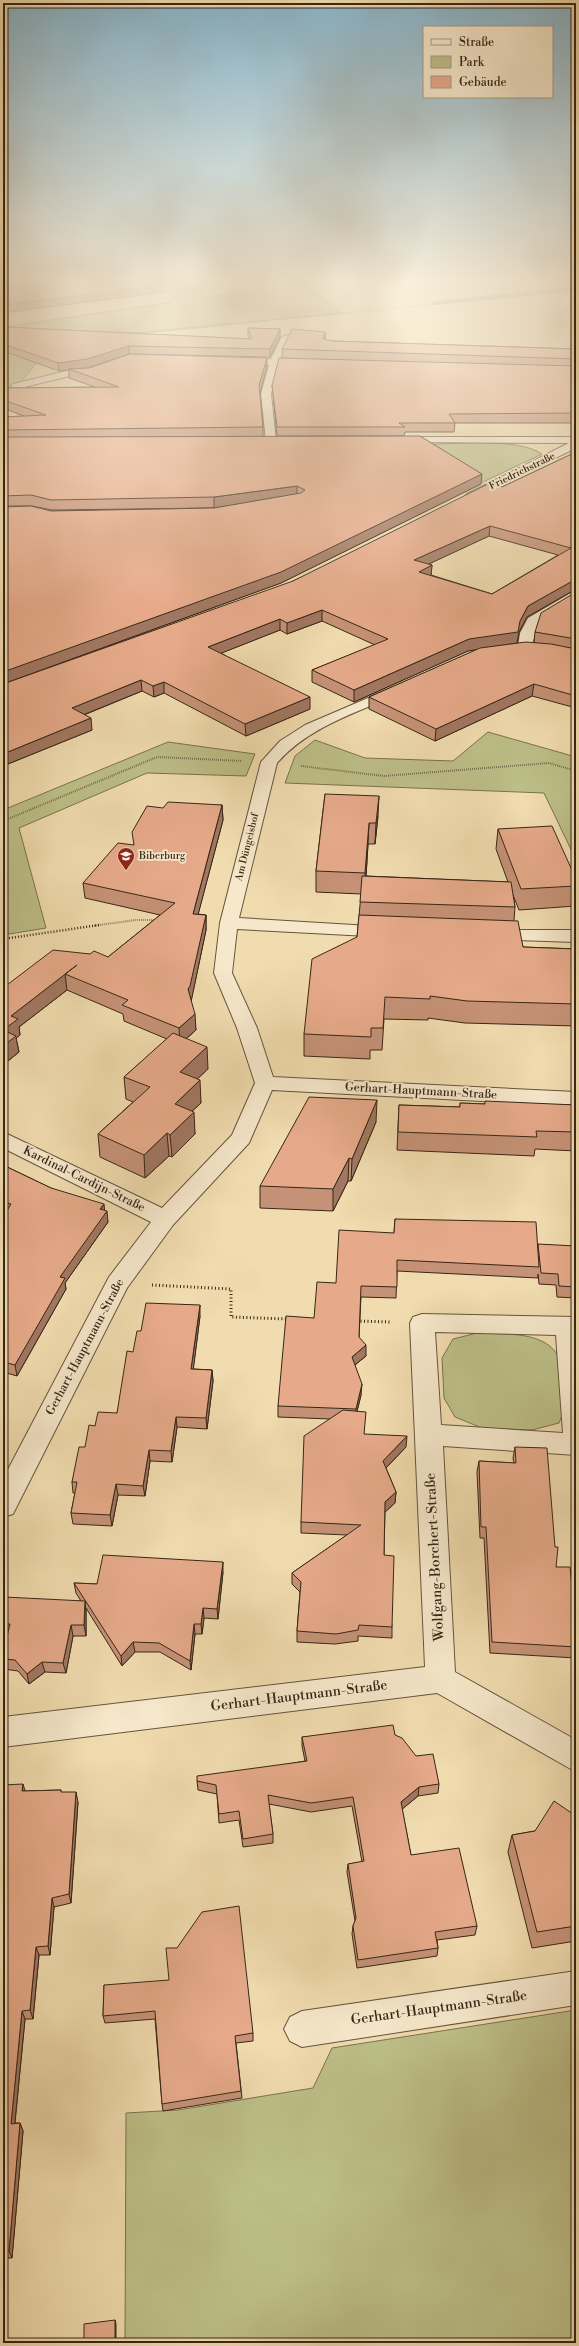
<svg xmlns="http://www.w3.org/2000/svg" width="579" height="2346" viewBox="0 0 579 2346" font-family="'Libre Bodoni',serif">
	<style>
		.green { fill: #bdbf88; stroke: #7a724f }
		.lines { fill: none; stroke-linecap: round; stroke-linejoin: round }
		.stream { stroke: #74806c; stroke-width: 4.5 }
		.minor-casing { stroke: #66543c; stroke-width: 2 }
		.path-far3 { stroke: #372616; stroke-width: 1; stroke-dasharray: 0.5 1; stroke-linecap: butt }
		.path-far2 { stroke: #372616; stroke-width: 2; stroke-dasharray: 0.5 1.5; stroke-linecap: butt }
		.path-far1 { stroke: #372616; stroke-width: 2.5; stroke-dasharray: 1 2; stroke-linecap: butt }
		.path { stroke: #372616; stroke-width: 3; stroke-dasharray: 1 2.5; stroke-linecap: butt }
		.minor { fill: #f6e8cb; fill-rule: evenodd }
		.wall { fill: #c69277; stroke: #372616; fill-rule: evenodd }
		.shaded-wall { fill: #a17761; stroke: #372616 }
		.building { fill: #e6aa8a; stroke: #372616; fill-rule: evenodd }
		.labels { text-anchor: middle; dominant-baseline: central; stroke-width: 3.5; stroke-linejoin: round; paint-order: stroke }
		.far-street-label { font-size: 10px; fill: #372616; stroke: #f6e8cb }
		.far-poi-label { font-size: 10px; fill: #372616; stroke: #f6e8cb; text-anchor: start }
		.street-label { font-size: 12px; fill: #372616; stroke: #f6e8cb }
		.near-street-label { font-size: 14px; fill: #372616; stroke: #f6e8cb }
	</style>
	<rect width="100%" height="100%" fill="#f1dcaf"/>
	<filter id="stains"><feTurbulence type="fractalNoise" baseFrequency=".005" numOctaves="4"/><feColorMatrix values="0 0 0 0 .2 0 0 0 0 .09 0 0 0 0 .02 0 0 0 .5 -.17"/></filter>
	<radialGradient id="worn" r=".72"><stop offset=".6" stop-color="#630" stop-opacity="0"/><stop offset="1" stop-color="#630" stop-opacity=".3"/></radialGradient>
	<g class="green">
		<path d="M190,282h25l-14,13 4,2 102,-10 36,26 -300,29 -40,-15 164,-24z"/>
		<path d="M576,289l-143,15 -1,-1z"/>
		<path d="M53,343l-35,42 -15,4v-41z"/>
		<path d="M418,445c32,-1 100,-8 124,9l-61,29z"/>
		<path d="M488,732l88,25v103l-32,-67 -259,-10 10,-27 20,-16 50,18 88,3z"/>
		<path d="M168,742l87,12 -9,22 -99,-3 -128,55 27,100 -43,7v-125z"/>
		<path d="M477,1333c37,2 82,-4 87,43 3,23 4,25 -5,47l-27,7 -50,-2 -27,-11 -11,-19 -2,-40 11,-19z"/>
		<path d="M576,2010v333h-451l1,-230 52,-3 135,-22 19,-40z"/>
	</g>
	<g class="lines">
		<path class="stream" d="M434,303l142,-14"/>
		<defs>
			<g id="minor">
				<path d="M286,335l5,3 -11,21 27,1 5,3 -5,3 -29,-1 -7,29 5,47 -5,3 -5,-3 -5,-47 8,-29h-9l-5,-3 5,-3h11l10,-21z"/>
				<path d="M98,366l3,1v4l-12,4 -19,1 -54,13 -5,-3 2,-2 57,-14z"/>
				<path d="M397,437h179v11l-105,51 -4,-1 -2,-2 2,-2 102,-51 -176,-1 -1,-2z"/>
				<path d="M576,590v10l-37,23 -9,27h-10l-2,-3 2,-14 8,-15z"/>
				<path d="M396,686l7,4 -2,3c-43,19 -93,34 -124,70l-38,155 148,9 6,1 3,4 -3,4 -6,1 -150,-8 -5,44 25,55 16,49 303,15v14l-304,-16 -23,53 -76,82 -46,63 -114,226 -10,3v-38l106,-202 42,-55 -148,-74v-16l159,76 70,-73 23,-52 -18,-55 -23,-55 6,-50 41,-161 19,-21 25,-16z"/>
				<path d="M491,930h85v12l-91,-3 -3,-4 3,-4z"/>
				<path d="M422,1314l154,3v138l-133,-9 12,226 121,68v32l-139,-79 -434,54v-30l422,-50 -15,-344 3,-6zM435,1332l121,3 7,98 -122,-8z"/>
				<path d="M576,1971v34l-274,42 -12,-6 -6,-12 6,-12 12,-6z"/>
			</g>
		</defs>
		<use href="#minor" class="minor-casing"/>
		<g class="path-far3">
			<path d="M296,318l280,-28"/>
			<path d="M137,334l134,-13"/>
		</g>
		<g class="path-far2">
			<path d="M301,766l83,10 165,-13 27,8"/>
			<path d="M3,821l154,-64 85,4"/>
			<path d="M92,926l44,-6h19"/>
		</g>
		<path class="path-far1" d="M3,939l96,-14"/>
		<g class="path">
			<path d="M152,1285l79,4v28l57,2"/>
			<path d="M357,1321l35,1"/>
		</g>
		<use href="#minor" class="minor"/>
	</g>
	<g class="wall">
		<path d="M3,327l246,12 -1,-3v-8l32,1v8l-10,20 -141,-3 -41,14 179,-2 -7,26 3,35v10l218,47 -200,99 -278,101 48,-173 163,-3 32,-5 -32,5 -162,2 -20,-4h-29v-89l21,-1 -21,-8v-20l92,-1 -26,-9v-8l-10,1 -56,-20z"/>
		<path d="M325,332v8l7,1 244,8v74h-121l-1,9h-49l-1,4h-127l-4,-42 -1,-9 73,-25 -63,-2v-9z"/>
		<path d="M576,452v137l-49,28 -8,15 -2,11 -23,3 40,-3 1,-11 41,-40v116l-44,-12 -97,45 -66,-32v-12l110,-48 -11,2 -114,51 -42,-20v-12l63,-25 -53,-24 -35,13 -7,-4 -59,23 89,56 -64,27 -82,-43 -10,4 -12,-6 -58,24 8,15 -89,36 290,-185 209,-94zM489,536l69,19 -66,39 -61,-19 1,-10 -4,-1z"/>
		<path d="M325,794l53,22 -3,28h-7l-2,32 142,6 -12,-33 2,-20 78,50v27l-57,4 -6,-15 2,12 -1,14 9,26 53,2v77l-111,-3 -37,-5v2l-44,-1 -2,31h-12v9l-66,-3v-22l53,-97 2,-21 2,-22 -45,-2v-21z"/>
		<path d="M222,805l1,15 -25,94 8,1v15l-15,71 5,29 -10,9 22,30 -11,10 4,24 -9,8 3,23 -23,23 -3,-1 -24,22 -45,-21 -2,-23 35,-32 -7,-3 -2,-22 43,-38 -43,-18 -1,-7 -56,-24 -48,37 1,8 -4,3 3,14 -16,13v-77l105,-31 52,-42 -75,-17 -2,-15 51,-38 29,-37z"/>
		<path d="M460,1103l25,1 91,1v46l-41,-2 -1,7 -137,-6 2,-45 61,2z"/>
		<path d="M376,1122l-25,59h-3l-15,30 -73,-3v-22z"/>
		<path d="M3,1165l48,23 53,23 4,11 -43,61 1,6 -49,87 -14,-4v-155l3,-4 -3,-1z"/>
		<path d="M395,1219l143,27h38v52l-19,-1 -1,-12 -17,-1 -1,-10v4l-141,-7 -1,27 -35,-1 -2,40 7,19 -11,9 6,30 -4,16 7,23 42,13 -20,21 10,24 -1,11 -10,9 -1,43 8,72v11l-34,-2v5l-23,3 -38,-2v-11l3,-39 -8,-8v-11l55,-38 -46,-2v-11l29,-103 -52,-2v-11l36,-88 22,-35 58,-50z"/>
		<path d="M200,1316l-7,53 19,1 1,11 -6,48 -30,-2 -5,35 -22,-1 -5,35 -27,-1 -6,31 -39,-2 -2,-11 4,-20h-2l-1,-11 13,-35 10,-21 22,-13 16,-61z"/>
		<path d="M515,1447l41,120 18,41h2v50l-86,-5 -6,-115h-4l-3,-66 2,-11 35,2 -1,-5z"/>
		<path d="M223,1572l-5,47 -14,-1 -2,16h-7l-4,36 -31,-18h-25l-13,14 -36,-58v28h-13l-7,37 -21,-1 -16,12 -11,-13 -14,-2 -1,-5v-11l4,-19h-4v-32l78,-1 -5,-8 -2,-10 23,1z"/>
		<path d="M395,1735l44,49 -1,9 -20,3 -16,13 9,46 66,71 -2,9 -38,5 1,8 -1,8 -80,12 -5,-34 1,-8 2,-5 -8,-49 1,-8 14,-2 -10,-56 -41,6 -42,-8 4,30v9l-30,4 -4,-27 -20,3 -2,-29 -19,-4 -1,-9 108,-20 -3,-15v-9z"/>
		<path d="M3,1785l22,6 36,-1v2l17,10 -7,101 -17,4 -4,48h-11l-6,64h-8l-10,104h5l3,8 -11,127h-9z"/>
		<path d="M576,1816v125l-44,7 -24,-96 4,-17 23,-4z"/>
		<path d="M104,1985l149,48v8l-17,2 6,55 -79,13 -1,-7 -7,-85 -50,4 -2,-7z"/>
	</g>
	<g class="shaded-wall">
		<path d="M3,282h69l-69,7z"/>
		<path d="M156,282h13l-3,1v6h-1v3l-162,21v-8z"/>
		<path d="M280,329v8l-10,20v-8z"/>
		<path d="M325,332v9l-2,-2z"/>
		<path d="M129,346v8l-41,14 -19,1v1l-10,1 -1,-8z"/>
		<path d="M267,358v8l-7,28 -1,-9z"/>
		<path d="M482,474l-1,10 -200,99 -278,101v-12z"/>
		<path d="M297,486v10l-83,12v-11z"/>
		<path d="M490,526l-1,10 -75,35v-11z"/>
		<path d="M432,565l-1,11 -12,-4z"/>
		<path d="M576,579v10l-49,28 -8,15 -2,11 -49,8 -114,51v-12l115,-51 51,-18 8,-15z"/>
		<path d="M322,610v11l-35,13v-11z"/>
		<path d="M280,619v11l-71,28 -1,-11z"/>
		<path d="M141,680l1,11 -69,28 -1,-11z"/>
		<path d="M164,682v11l-10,4 -1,-11z"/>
		<path d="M534,684l-2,12 -97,45 1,-12z"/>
		<path d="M310,697v12l-64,27 -1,-12z"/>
		<path d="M91,718l1,12 -89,36v-12z"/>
		<path d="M379,796l-1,20 -3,28 1,-21z"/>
		<path d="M222,805l1,15 -29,110 -1,-16z"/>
		<path d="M369,823l-1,21 -3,50v-21z"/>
		<path d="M206,915v15l-15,72 -3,-13z"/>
		<path d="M65,974l2,16 -48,37 1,8 -4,3 3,14 -16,13v-35l8,-14z"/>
		<path d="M195,1014l1,16 -16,14 -1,-16z"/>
		<path d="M207,1047l1,22 -27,25 -1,-22z"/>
		<path d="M200,1080l1,23 -25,23 -1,-22z"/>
		<path d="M377,1100l-1,22 -25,59 1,-22z"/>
		<path d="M194,1112l1,22 -23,23 -2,-22z"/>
		<path d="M167,1133l2,23 -24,22 -1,-23z"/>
		<path d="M349,1158l-1,23 -15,30v-22z"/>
		<path d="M104,1204l1,10 2,-3 1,11 -43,61 1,6 -49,87 -2,-11 45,-88z"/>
		<path d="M200,1305v11l-8,64 -1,-11z"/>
		<path d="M366,1345v11l-15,12 1,-11z"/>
		<path d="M212,1370l1,11 -6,48 -1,-11z"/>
		<path d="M362,1384l-1,11 -6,25 1,-11z"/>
		<path d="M176,1417l1,10 -5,35 -1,-11z"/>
		<path d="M407,1436l-1,11 -24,25 1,-11z"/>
		<path d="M149,1450l1,11 -5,35 -2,-10z"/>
		<path d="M116,1484l2,11 -6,31 -2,-11z"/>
		<path d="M396,1492l-1,11 -11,10 1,-11z"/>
		<path d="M223,1562v10l-5,47 -1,-10z"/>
		<path d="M85,1601l1,11v24l-2,-11z"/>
		<path d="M203,1608l1,10 -2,16 -1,-10z"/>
		<path d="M194,1624l1,10 -4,36 -1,-9z"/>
		<path d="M71,1625l2,11 -7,37 -3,-10z"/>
		<path d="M133,1642l2,10 -13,14 -1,-10z"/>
		<path d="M42,1662l3,10 -16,12 -2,-10z"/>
		<path d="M23,1784l3,10 -4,-3z"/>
		<path d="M419,1787l-1,9 -18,15 1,-9z"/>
		<path d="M76,1792l2,10 -7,101 -2,-9z"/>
		<path d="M52,1898l2,9 -4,48 -2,-9z"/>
		<path d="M36,1947l3,8 -6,64 -3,-9z"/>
		<path d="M22,2011l3,8 -11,112 -3,-7z"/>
		<path d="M20,2123l3,8 -11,127 -3,-7z"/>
		<path d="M115,2320l1,4v19h-1z"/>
	</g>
	<g class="building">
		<path d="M72,282h94l-6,1 5,2 -162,20v-14z"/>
		<path d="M3,327l249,12 -4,-11 32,1 -10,20 -141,-3 -42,13 -29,4 -55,-19z"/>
		<path d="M292,329l33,3 -2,7 9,2 244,8v10l-294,-10z"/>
		<path d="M130,354l137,4 -8,27 4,42 -260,3v-13l43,-2 -43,-15v-12l116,-1 -50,-18 20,-1z"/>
		<path d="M279,358l297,8v47l-127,1 6,9h-56l6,4h-128l-5,-42z"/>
		<path d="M420,436l62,38 -201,98 -278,100v-165l28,-1 20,5 163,-3 87,-15 4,-3 -8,-4 -83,11 -163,3 -20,-5 -28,1v-59z"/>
		<path d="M576,452v127l-48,27 -8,15 -2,11 -49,7 -115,51 -42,-20 76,-31 -66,-29 -35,13 -7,-4 -72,28 102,50 -65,27 -81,-42 -11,4 -12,-6 -69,28 19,10 -88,36v-70l290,-103 201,-100 8,6zM490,526l81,22 -79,46 -73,-22 13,-7 -18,-5z"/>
		<path d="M576,592v47l-41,-7 6,-19z"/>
		<path d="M526,642l25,2 25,5v47l-42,-12 -98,45 -67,-32 111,-49z"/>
		<path d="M325,794l54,2 -3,27h-7l-4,50 -49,-2z"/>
		<path d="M168,802l54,3 -29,109 13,1 -16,71 -2,3 7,25 -16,14 -57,-23 6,-5 -63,-26 12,-9 -66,51 7,3 -15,11v-42l50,-38 37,4 4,-3 14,6 67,-54 -92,-20 35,-40 16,2 -2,-13 15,-26 16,2z"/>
		<path d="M552,826l24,53v7l-55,3 -23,-60z"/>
		<path d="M362,876l149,6 4,25 -155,-5z"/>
		<path d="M359,915l159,6 5,26 53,2v55l-109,-3 -37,-5v3l-45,-2 -2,31h-12v9l-67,-3 8,-75 45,-22z"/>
		<path d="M3,1030l13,6 -13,10z"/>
		<path d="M173,1033l34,14 -27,25 20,8 -25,24 19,8 -24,23 -3,-2 -23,22 -46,-21 52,-47 -26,-10z"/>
		<path d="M309,1097l68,3 -25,59 -3,-1 -16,31 -73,-3z"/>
		<path d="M485,1101l91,4v27l-40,-1 1,6 -139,-5 1,-27 61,2v-4l25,1z"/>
		<path d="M3,1165l48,23 53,16 -4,5 7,2 -47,66 5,1 -50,87 -12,-3v-145l8,-13 -8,-2z"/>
		<path d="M395,1219l141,3 3,45 -142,-7v27l-36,-1 -2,51 7,8 -14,12 10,27 -6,25 -78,-3 8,-90 28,2 3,-36 19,1 3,-53 55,3z"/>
		<path d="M538,1244l38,2v41l-17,-1 -1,-12 -17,-1z"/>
		<path d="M146,1303l54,2 -9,64 21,1 -6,48 -30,-1 -5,34 -22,-1 -6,36 -27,-2 -6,31 -39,-2 6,-31h-5l7,-35h6l4,-22 6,1 3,-14 19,1 10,-62 6,1 4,-21h4z"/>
		<path d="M343,1410l23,2 -2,22 43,2 -24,25 13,31 -11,10 -1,53 10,1 -2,71 -33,-2 -1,5 -22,4 -39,-3 4,-49 -9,-9 69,-48 -60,-3 3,-86z"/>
		<path d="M515,1447l32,1 8,99h3l-2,20h14l4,41h2v39l-84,-5 -6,-115h-5l-2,-66 37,2z"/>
		<path d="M103,1555l120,7 -6,47 -14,-1 -2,16h-7l-4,37 -31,-18 -26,-1 -12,14 -47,-73 23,1z"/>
		<path d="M4,1597l81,4 -1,24h-13l-8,38 -21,-1 -15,12 -12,-14 -12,-1v-6l7,-29h-7v-22z"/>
		<path d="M393,1725l2,10 7,3 14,18 17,-2 6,30 -20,3 -18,15 10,53 48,-7 18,78 -42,6 3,16 -80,12 -5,-34 3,-8 -8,-54 16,-3 -11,-64 -42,6 -43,-8 5,39 -30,5 -4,-28 -20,3 -3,-29 -19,-4v-5l110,-15 -5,-24z"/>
		<path d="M23,1784l-1,7 39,-1v2h15l-7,102 -17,4 -4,48 -12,1 -6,63 -8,1 -11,113 9,-1 -11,128 -6,1v-467z"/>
		<path d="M554,1801l22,15v110l-39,6 -25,-97 23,-4z"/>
		<path d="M239,1906l14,127 -18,3 6,55 -79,13 -7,-93 -52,5 1,-31 65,-5 -3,-32h11l25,-36z"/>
		<path d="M115,2320v23h-31v-19z"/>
	</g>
	<linearGradient id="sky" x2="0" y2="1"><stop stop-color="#89b7ce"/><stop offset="0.46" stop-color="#f9efdb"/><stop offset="1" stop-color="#f9efdb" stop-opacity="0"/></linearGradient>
	<rect width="579" height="610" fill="url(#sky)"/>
	<defs>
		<symbol id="school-pin" viewBox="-11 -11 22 30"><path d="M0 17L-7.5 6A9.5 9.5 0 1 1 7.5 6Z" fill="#8f2418" stroke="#f6e8cb"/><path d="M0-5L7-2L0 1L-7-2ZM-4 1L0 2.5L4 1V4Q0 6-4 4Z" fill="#fff"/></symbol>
	</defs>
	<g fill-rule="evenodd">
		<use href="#school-pin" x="116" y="846" width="20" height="27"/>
	</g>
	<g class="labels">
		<g class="far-street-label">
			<text transform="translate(522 471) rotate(-26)">Friedrichstraße</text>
			<text transform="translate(247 847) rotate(-76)">Am Düngelshof</text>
		</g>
		<g class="far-poi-label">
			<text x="139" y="856">Biberburg</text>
		</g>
		<g class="street-label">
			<text transform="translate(421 1091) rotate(3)">Gerhart-Hauptmann-Straße</text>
			<text transform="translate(84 1179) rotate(26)">Kardinal-Cardijn-Straße</text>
			<text transform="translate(85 1347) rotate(-62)">Gerhart-Hauptmann-Straße</text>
		</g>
		<g class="near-street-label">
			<text transform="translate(435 1557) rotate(-93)">Wolfgang-Borchert-Straße</text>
			<text transform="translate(299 1696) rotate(-7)">Gerhart-Hauptmann-Straße</text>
			<text transform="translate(439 2008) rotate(-8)">Gerhart-Hauptmann-Straße</text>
		</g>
	</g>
	<rect width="579" height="2346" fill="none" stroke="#f1dcaf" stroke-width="16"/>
	<rect x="4" y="4" width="571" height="2338" fill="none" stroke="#372616" stroke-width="2"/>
	<rect x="8" y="8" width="563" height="2330" fill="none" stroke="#372616"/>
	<rect x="423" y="26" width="130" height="72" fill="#f6e8cb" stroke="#aa9a83"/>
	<rect x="431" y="39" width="20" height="6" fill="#f6e8cb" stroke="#aa9a83"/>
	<text x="459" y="46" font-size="12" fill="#372616">Straße</text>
	<rect x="431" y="56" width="20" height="12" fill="#bdbf88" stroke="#aa9a83"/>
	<text x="459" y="66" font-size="12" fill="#372616">Park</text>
	<rect x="431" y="76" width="20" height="12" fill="#e6aa8a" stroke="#aa9a83"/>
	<text x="459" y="86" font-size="12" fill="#372616">Gebäude</text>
	<rect width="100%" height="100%" filter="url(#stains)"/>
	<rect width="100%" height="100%" fill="url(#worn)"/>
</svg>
